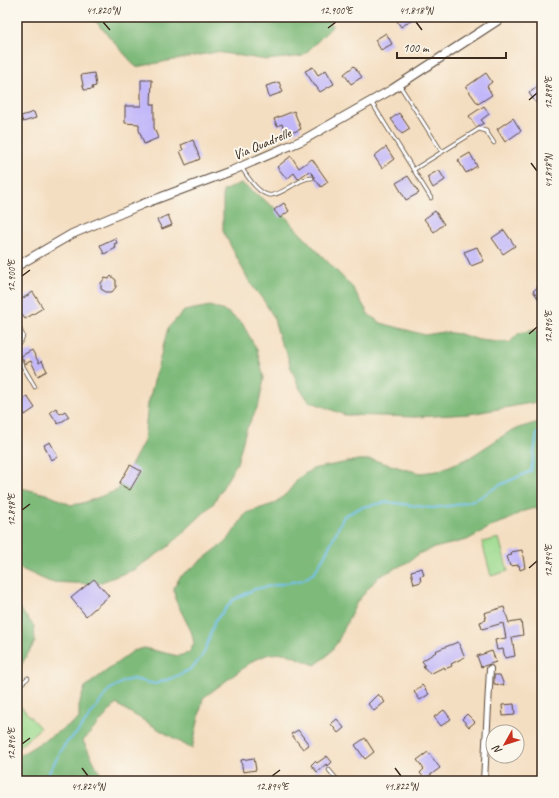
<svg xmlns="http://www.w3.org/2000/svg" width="559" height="798" viewBox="0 0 559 798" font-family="Caveat,sans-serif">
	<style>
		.green { fill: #9dda8f; stroke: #6c8256 }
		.forest { fill: #7eba7a; stroke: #5c724c }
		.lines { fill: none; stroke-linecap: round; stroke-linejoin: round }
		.stream { stroke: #75c1ef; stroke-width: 2 }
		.building { fill: #c2b8f9 }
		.service-casing { stroke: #574536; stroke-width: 4.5 }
		.minor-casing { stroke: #574536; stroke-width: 8 }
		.tertiary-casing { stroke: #574536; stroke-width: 10 }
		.service { stroke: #fff; stroke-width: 3 }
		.minor { stroke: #fff; stroke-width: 6 }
		.tertiary { stroke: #fff; stroke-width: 8 }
		.ticks { fill: none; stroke: #3b2a1e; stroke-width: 1.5 }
		.labels { text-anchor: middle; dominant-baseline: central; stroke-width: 4; stroke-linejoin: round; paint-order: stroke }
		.street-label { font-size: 14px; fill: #3b2a1e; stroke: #fbf7ec }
		.neatline { fill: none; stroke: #3b2a1e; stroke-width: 1.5 }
		.ticks-label { font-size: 10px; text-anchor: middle; fill: #3b2a1e }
	</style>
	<rect width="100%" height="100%" fill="#fbf7ec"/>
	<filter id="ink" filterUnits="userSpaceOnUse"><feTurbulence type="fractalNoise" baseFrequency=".025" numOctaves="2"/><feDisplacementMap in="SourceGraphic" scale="8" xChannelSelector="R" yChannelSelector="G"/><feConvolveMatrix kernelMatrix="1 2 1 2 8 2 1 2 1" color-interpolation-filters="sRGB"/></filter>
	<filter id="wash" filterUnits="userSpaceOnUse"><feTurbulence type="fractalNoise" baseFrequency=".012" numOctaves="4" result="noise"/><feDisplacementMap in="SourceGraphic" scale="16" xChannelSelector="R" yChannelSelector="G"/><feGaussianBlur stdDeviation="0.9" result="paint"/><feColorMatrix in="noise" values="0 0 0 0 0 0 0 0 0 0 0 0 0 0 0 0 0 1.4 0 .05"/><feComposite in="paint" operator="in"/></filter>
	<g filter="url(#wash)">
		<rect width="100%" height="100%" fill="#f4dec1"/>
		<g class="green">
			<path d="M499,538l9,33 -17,5 -9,-34z"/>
			<path d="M17,702l23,26 -23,21z"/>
		</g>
		<g class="forest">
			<path d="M92,17h237l3,10 -29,29 -36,4 -51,-8 -80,15z"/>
			<path d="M241,183l42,31 15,17 55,57 16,27 12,8 44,12 18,-3 17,2 19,6 30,3 10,-10 15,-3 8,2v69l-72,13 -54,3 -71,-2 -36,-14 -9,-12 -9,-21 -5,-17 -5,-8 -8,-27 -9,-15 -14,-18 -27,-52v-40z"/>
			<path d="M210,306l17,6 15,11 15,27 7,28 -5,26 -13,26 -9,33 -24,41 -45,43 -35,23 -37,14 -46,-2 -33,-15v-80l29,7 25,11 12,-2 35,-13 26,-49 4,-37 20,-76 16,-17z"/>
			<path d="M542,421v90l-6,-3 -15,4 -13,8 -14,5 -27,15 -33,8 -14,5 -12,9 -30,15 -21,25 -20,41 -10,13 -12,9 -30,-12 -16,1 -15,6 -51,38 -11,51 -76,-45 -33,37 18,34 6,6h-90v-24l62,-38v-14l6,-18 48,-36 11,-3 34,8 11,-3 5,-10 -3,-12 -16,-32 -1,-11 6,-11 48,-37 18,-27 30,-10 12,-11 11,-14 13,-9 46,-9h16l30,9 16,4 17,-2 32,-13 43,-28z"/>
			<path d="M17,606l17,20 1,16 -15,25 -3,3z"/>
		</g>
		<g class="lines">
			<path class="stream" d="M38,781l9,-5 18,-32 12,-11 32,-43 15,-9 9,-2 22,5 20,-7 14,-7 7,-6 8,-11 11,-32 18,-21 22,-11 48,-9 11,-7 12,-20 18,-37 18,-9 26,-5 44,6 24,-3 21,-6 23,-14 31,-14 6,-38 5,-1"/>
		</g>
		<g id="blocks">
			<g class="building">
				<path d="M404,17h12l-15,10 -4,-6z"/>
				<path d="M386,33l6,11 -11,6 -6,-10z"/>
				<path d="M354,66l8,11 -11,7 -7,-10z"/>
				<path d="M313,67l5,8 8,-5 8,14 -14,8 -4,-6h-1l-10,-15z"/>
				<path d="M94,73l2,13 -4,1 1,2 -9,1 -3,-15z"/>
				<path d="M486,73l6,9 -5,4 5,9 -14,9 -12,-17z"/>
				<path d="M141,80h11l-1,24h3v24l4,10 -14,6 -5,-14v-6l-14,-1v-17h16z"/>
				<path d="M279,82l4,10 -14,5 -3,-11z"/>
				<path d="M540,85l2,3v11l-6,4 -7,-10z"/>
				<path d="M484,106l5,8 -8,6 3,3 -8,4 -7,-11z"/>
				<path d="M294,111l7,18 -15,6 -4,-11 -5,2 -3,-7z"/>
				<path d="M34,112l2,6 -13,4 -2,-6z"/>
				<path d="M399,113l11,16 -8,5 -11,-15z"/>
				<path d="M513,118l8,13 -16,11 -8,-13z"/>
				<path d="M193,140l7,19 -14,6 -6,-14 3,-1 -2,-5z"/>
				<path d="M386,147l8,12 -12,9 -8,-12z"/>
				<path d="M470,153l7,13 -11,7 -8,-13z"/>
				<path d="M291,156l8,12 13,-9 16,23 -7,5 -6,-8 -1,-3 -5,-5 -11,8 -4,-6 -7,6 -10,-12z"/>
				<path d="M439,170l6,10 -12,8 -6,-11z"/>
				<path d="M408,176l11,17 -13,7 -10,-17z"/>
				<path d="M284,203l5,8 -9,7 -6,-8z"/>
				<path d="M435,211l9,13 -10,8 -10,-13z"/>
				<path d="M168,215l4,10 -10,4 -5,-9z"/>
				<path d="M504,230l11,16 -12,8 -11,-16z"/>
				<path d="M115,238l2,5 -3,1 2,4 -12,6 -4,-9z"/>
				<path d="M477,247l7,14 -13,5 -7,-14z"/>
				<path d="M111,276l5,4v7l-4,5h-6l-5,-3v-6l4,-5 4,1z"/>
				<path d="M542,284v20l-9,-13z"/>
				<path d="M33,292l10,16 -18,11 -6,-9 2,-1 -4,-7z"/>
				<path d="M32,350l7,13 3,-2 5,10 -9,5 -7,-15 -6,3 -4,-8z"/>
				<path d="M27,396l8,12 -10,7 -8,-12z"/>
				<path d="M56,408l4,6 5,-3 4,6 -11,7 -8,-12z"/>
				<path d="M50,442l8,15 -7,3 -7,-15z"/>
				<path d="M130,465l11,6 -11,19 -11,-6z"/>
				<path d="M522,550l3,18 -5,2 -1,-5 -9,1 -3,-10 5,-1 -1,-3z"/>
				<path d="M422,568l2,7 -4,1 1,6 -7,2 -3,-13z"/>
				<path d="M94,579l15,17 -23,20 -15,-18z"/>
				<path d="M504,607l5,16 12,-2 2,14 -11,2 3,19 -10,2 -2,-9 -6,1 -2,-10 11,-2 -3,-15 -21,6 -2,-7 6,-2 -2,-7z"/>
				<path d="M458,642l7,15 -14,7 1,2 -7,3 -1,-2 -14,7 -7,-8 2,-1 -3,-4 14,-9 -1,-1z"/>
				<path d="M492,651l4,11 -15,5 -4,-11z"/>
				<path d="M494,675h6l4,10 -10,-1z"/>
				<path d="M422,685l7,9 -9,6 -6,-8z"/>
				<path d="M378,694l7,8 -11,9 -6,-7z"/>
				<path d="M514,704l1,11 -12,1 -1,-11z"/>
				<path d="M444,710l7,9 -10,7 -7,-9z"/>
				<path d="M467,714l8,8 -6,5 -7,-8z"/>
				<path d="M337,719l7,9 -6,5 -7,-9z"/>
				<path d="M298,730l11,15 -6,4 -12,-15z"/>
				<path d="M365,738l9,14 -9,7 -10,-14z"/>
				<path d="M428,752l12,16 -15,11 -5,-6 4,-4 -7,-9z"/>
				<path d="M327,756l5,6 -4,4 -2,-2 -9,8 -6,-7 4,-4 2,2z"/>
				<path d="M254,758l2,12 -13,2 -2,-12z"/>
			</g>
		</g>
	</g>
	<g filter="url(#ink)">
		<use href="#blocks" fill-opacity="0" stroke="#574536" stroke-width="1"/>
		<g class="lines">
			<defs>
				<g id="service">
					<path d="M400,86l42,66"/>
					<path d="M372,103l59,95"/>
					<path d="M241,167c6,9 19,30 31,28 8,-1 16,-7 23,-11 5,-3 11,-6 17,-6"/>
					<path d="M413,170l66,-41 7,2 8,12"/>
					<path d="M17,323l6,13 -2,5 -4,3"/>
					<path d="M17,356l18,31"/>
					<path d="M17,687l11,-9"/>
					<path d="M329,770l9,11"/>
				</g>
				<path id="minor" d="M484,781l6,-112"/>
				<path id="tertiary" d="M17,266l55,-32 71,-30 88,-33 72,-31 88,-50 112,-73"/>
			</defs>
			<use href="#service" class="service-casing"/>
			<use href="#minor" class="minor-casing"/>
			<use href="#tertiary" class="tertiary-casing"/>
			<use href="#service" class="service"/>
			<use href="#minor" class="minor"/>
			<use href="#tertiary" class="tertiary"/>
		</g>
	</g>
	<path class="ticks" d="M103,22l7,8M416,22l6,8M328,28l8,-6M529,100l8,-7M531,163l6,8M22,276l8,-6M529,334l8,-7M22,510l8,-6M529,568l8,-7M22,744l8,-6M82,768l6,8M395,768l6,8M272,776l8,-6"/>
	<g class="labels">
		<g class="street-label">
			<text transform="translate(262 144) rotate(-23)">Via Quadrelle</text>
		</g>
	</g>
	<rect width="559" height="798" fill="none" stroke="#fbf7ec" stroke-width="44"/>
	<g transform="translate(505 744) rotate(231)"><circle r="19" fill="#fbf7ec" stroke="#aea59a"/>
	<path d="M0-3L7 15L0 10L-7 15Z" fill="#c8321e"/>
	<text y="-6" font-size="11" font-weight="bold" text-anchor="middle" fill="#3b2a1e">N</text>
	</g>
	<path d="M397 52v6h109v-6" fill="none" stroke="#3b2a1e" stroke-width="2"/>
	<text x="403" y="52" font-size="12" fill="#3b2a1e" stroke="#fbf7ec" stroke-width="3" paint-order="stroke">100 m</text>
	<rect x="22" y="22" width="515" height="754" class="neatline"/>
	<g class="ticks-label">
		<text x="103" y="14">41.820°N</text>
		<text x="336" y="14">12.900°E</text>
		<text x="416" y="14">41.818°N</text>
		<text transform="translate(548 93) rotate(-90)" y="4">12.898°E</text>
		<text transform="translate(548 171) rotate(-90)" y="4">41.818°N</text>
		<text transform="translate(11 276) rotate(-90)" y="4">12.900°E</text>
		<text transform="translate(548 327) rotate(-90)" y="4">12.896°E</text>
		<text transform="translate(11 510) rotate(-90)" y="4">12.898°E</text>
		<text transform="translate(548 561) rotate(-90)" y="4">12.894°E</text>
		<text transform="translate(11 744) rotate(-90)" y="4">12.896°E</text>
		<text x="88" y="790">41.824°N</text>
		<text x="272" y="790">12.894°E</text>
		<text x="401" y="790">41.822°N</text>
	</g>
</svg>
